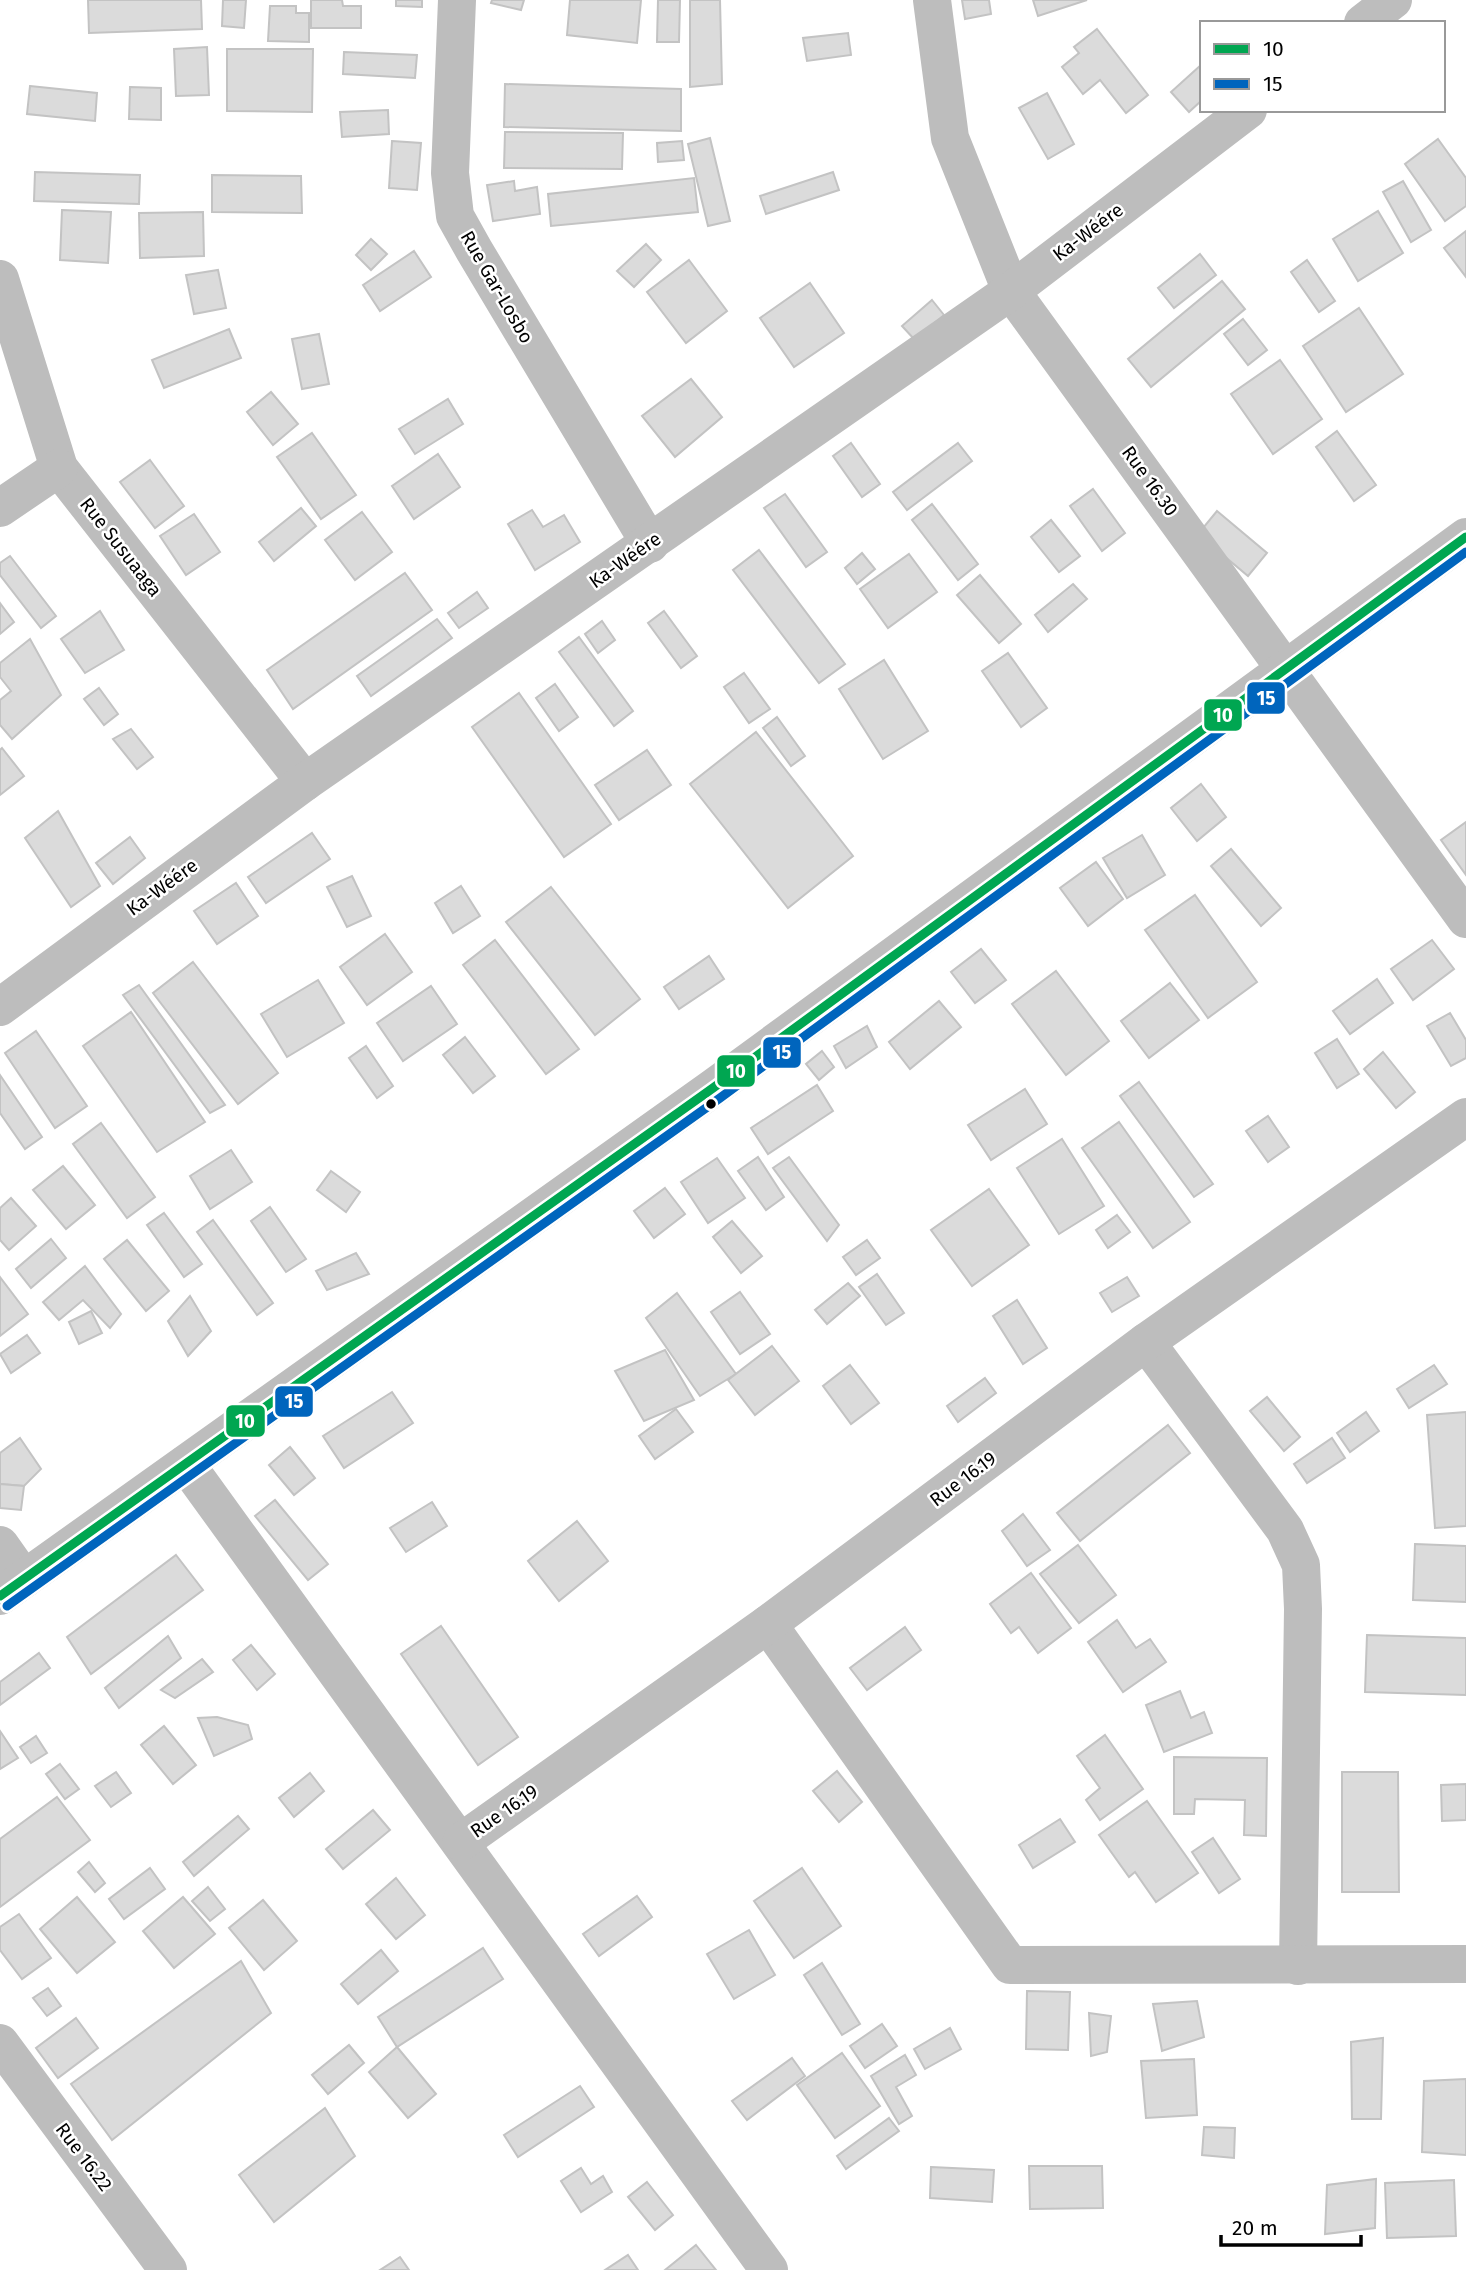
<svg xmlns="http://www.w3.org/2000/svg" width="1466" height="2270" viewBox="0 0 1466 2270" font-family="'Fira Sans',sans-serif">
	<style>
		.building { fill: #dbdbdb; stroke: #c3c3c3; stroke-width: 2 }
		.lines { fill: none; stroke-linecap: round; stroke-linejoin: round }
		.minor { stroke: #bdbdbd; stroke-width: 38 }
		.bus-1-casing { stroke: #fff; stroke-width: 14 }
		.bus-2-casing { stroke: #fff; stroke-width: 14 }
		.bus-1 { stroke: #00a651; stroke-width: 9 }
		.bus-2 { stroke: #0065bd; stroke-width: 9 }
		.bus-dot { fill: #000; stroke: #fff; stroke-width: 2.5 }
		.labels { text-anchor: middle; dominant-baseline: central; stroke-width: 5; stroke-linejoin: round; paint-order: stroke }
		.street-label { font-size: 19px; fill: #000; stroke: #fff }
		.line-badge { stroke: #fff; stroke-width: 2.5 }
		.badge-label { font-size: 19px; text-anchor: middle; font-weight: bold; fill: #fff }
	</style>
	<rect width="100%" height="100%" fill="#fff"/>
	<g class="building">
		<path d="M88,0h113l1,29 -113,4z"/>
		<path d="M223,0h23l-2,28 -22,-2z"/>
		<path d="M311,0h31l1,6h18v22h-50z"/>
		<path d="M396,0h26v7l-26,-1z"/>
		<path d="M492,0h32l-3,10 -30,-7z"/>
		<path d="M570,0h71l-4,43 -70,-8z"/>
		<path d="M658,0h22l-1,42h-22z"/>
		<path d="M690,0h30l2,84 -32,3z"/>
		<path d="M962,0h27l2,14 -26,5z"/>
		<path d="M1033,0h54l-49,16z"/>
		<path d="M270,6h26v7h13v29l-41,-1z"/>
		<path d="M1097,29l51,66 -22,18 -26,-33 -17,14 -21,-27 17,-14 -5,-6z"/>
		<path d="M848,33l3,22 -44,6 -4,-23z"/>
		<path d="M207,47l2,48 -33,1 -2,-47z"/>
		<path d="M227,49h86l-1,63 -85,-1z"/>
		<path d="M344,52l73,3 -2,23 -72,-4z"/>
		<path d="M1201,65l1,35 -13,12 -18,-20z"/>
		<path d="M505,84l176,5v42l-177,-4z"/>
		<path d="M30,86l67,7 -2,28 -68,-7z"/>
		<path d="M130,87l31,1v32l-32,-1z"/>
		<path d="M1047,93l27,51 -26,15 -29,-51z"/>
		<path d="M388,110l1,24 -47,3 -2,-25z"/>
		<path d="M505,132l118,1 -1,36 -118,-1z"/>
		<path d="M710,138l20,83 -22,5 -20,-82z"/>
		<path d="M1438,139l28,39v28l-21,15 -40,-57z"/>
		<path d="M392,141l29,2 -4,47 -28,-2z"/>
		<path d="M682,141l2,19 -26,2 -1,-19z"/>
		<path d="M35,172l105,3 -1,29 -105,-3z"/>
		<path d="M833,172l6,18 -73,24 -6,-18z"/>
		<path d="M212,175l89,1 1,37 -90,-1z"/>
		<path d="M694,178l4,34 -147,14 -3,-32z"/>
		<path d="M514,181l1,10 22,-4 3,27 -47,7 -6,-36z"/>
		<path d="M1403,181l28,49 -20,12 -28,-50z"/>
		<path d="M62,210l49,2 -3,51 -48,-3z"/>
		<path d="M1378,211l25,42 -45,28 -25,-42z"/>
		<path d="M203,212l1,44 -64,2 -1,-45z"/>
		<path d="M1466,231v46l-22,-29z"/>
		<path d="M371,239l16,15 -16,16 -15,-15z"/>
		<path d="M646,244l15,16 -27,27 -17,-16z"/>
		<path d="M414,251l17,26 -51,34 -17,-26z"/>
		<path d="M1200,254l16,21 -42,33 -16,-20z"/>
		<path d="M689,260l38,51 -41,32 -39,-51z"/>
		<path d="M1307,260l28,41 -16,11 -28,-40z"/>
		<path d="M218,270l8,38 -32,6 -8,-39z"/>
		<path d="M1222,281l23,28 -94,78 -23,-28z"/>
		<path d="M810,283l34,50 -50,34 -34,-49z"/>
		<path d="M932,300l12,15 -29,25 -13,-14z"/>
		<path d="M1359,308l44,66 -57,38 -43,-66z"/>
		<path d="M1243,319l24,31 -19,15 -24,-31z"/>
		<path d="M229,329l12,29 -77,30 -12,-28z"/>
		<path d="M319,334l10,50 -27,5 -10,-50z"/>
		<path d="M1280,360l42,59 -49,35 -42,-60z"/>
		<path d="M691,379l31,38 -47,40 -33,-41z"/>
		<path d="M271,392l27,32 -25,21 -26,-33z"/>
		<path d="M448,399l15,25 -48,30 -16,-25z"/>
		<path d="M1337,431l39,54 -22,16 -38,-54z"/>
		<path d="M312,433l44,62 -35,24 -44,-62z"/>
		<path d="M851,443l29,41 -18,13 -29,-41z"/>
		<path d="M958,443l14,18 -65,49 -14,-18z"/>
		<path d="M438,454l22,33 -46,32 -22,-33z"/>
		<path d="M150,460l34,46 -29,22 -35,-46z"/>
		<path d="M1093,489l32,44 -23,18 -32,-45z"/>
		<path d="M785,494l42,58 -21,15 -42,-59z"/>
		<path d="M932,504l46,60 -20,16 -46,-60z"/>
		<path d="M301,508l15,18 -42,35 -15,-19z"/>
		<path d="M532,510l11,17 21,-12 16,27 -45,28 -27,-46z"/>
		<path d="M1217,511l50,42 -19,23 -50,-42z"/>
		<path d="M362,512l30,40 -37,28 -30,-40z"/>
		<path d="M194,514l26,38 -34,23 -26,-39z"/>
		<path d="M1051,520l29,36 -21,16 -28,-35z"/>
		<path d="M759,550l86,114 -26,19 -86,-113z"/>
		<path d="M862,553l13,16 -18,15 -12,-16z"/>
		<path d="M909,554l28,38 -49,36 -28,-39z"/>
		<path d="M10,556l46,60 -15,12 -41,-53v-12z"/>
		<path d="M405,573l27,37 -139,99 -26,-39z"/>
		<path d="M980,575l41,49 -22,19 -42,-48z"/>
		<path d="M1073,584l14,15 -39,33 -13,-17z"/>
		<path d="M477,592l11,16 -29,20 -11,-15z"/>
		<path d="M0,603l14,19 -14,12z"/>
		<path d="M100,611l24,39 -39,23 -24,-34z"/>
		<path d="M664,611l33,45 -16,12 -33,-45z"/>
		<path d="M437,619l15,19 -81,58 -14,-20z"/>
		<path d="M602,621l13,19 -17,13 -13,-19z"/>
		<path d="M579,637l54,74 -19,15 -55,-74z"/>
		<path d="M30,639l31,56 -49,44 -12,-14v-25l11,-9 -11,-14v-14z"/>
		<path d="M1008,653l39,55 -26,19 -39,-56z"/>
		<path d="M884,660l44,71 -45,28 -44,-70z"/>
		<path d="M744,673l26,36 -21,14 -25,-36z"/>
		<path d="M555,684l23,33 -19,14 -23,-33z"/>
		<path d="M99,688l19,26 -14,11 -20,-26z"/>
		<path d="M519,693l92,131 -47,33 -92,-130z"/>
		<path d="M777,717l28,39 -14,10 -28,-38z"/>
		<path d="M131,729l22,28 -16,12 -24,-30z"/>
		<path d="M756,732l97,124 -65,52 -98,-124z"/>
		<path d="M2,748l22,28 -24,19v-45z"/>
		<path d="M647,750l24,35 -52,35 -24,-35z"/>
		<path d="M1201,784l25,33 -29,24 -26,-33z"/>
		<path d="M58,811l42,75 -29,21 -46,-69z"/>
		<path d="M1466,822v53l-25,-35z"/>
		<path d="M312,833l18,26 -64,44 -18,-26z"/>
		<path d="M1142,835l23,40 -38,23 -24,-40z"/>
		<path d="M130,837l15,21 -32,26 -17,-21z"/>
		<path d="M1231,849l50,59 -20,18 -50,-60z"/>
		<path d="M1096,862l27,37 -35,27 -28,-38z"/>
		<path d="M352,876l19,40 -24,11 -20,-40z"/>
		<path d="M236,883l22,33 -41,28 -23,-33z"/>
		<path d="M461,886l19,30 -27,17 -18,-30z"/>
		<path d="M551,887l89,112 -45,36 -89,-113z"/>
		<path d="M1195,895l62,87 -49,36 -63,-88z"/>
		<path d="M385,934l27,38 -45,33 -27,-38z"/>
		<path d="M495,940l84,109 -33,25 -83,-109z"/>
		<path d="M1432,940l22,29 -41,31 -22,-31z"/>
		<path d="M981,949l25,31 -31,23 -24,-31z"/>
		<path d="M709,956l15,23 -45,30 -15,-22z"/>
		<path d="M193,962l85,111 -40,31 -85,-111z"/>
		<path d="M1056,971l53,70 -43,34 -54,-71z"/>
		<path d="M1377,979l16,24 -43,31 -17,-23z"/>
		<path d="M318,980l26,43 -57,34 -26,-43z"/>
		<path d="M1170,983l29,37 -50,38 -28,-37z"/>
		<path d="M139,985l86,120 -15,8 -87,-118z"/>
		<path d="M431,986l26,38 -54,37 -26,-38z"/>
		<path d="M939,1001l22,26 -51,42 -21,-27z"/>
		<path d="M131,1012l74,110 -48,30 -74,-106z"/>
		<path d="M1450,1013l16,27v18l-15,8 -24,-40z"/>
		<path d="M867,1026l10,21 -31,21 -12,-22z"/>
		<path d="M36,1031l51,75 -32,22 -50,-75z"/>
		<path d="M465,1037l30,39 -22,17 -30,-38z"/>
		<path d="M1337,1039l22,35 -22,14 -22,-35z"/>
		<path d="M366,1046l27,40 -16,12 -28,-40z"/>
		<path d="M822,1051l12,16 -15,13 -13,-16z"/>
		<path d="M1383,1052l32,40 -19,16 -32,-39z"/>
		<path d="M0,1075l42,62 -17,12 -25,-36z"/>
		<path d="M1139,1082l74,102 -19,13 -74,-101z"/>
		<path d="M817,1085l16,26 -65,43 -17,-26z"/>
		<path d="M1025,1089l22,35 -56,36 -23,-35z"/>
		<path d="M1268,1116l21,31 -21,15 -22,-31z"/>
		<path d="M1119,1122l71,100 -37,26 -71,-100z"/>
		<path d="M101,1123l54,74 -28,21 -54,-74z"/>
		<path d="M1062,1139l42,67 -45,28 -42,-66z"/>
		<path d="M231,1150l21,32 -42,27 -20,-33z"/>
		<path d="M758,1157l26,40 -18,13 -28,-39z"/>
		<path d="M789,1157l50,68 -12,16 -54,-73z"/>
		<path d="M717,1158l28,40 -37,25 -27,-41z"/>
		<path d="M63,1166l32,39 -29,24 -33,-39z"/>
		<path d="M331,1171l29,21 -14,20 -29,-22z"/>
		<path d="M665,1188l20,26 -31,24 -20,-27z"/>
		<path d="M989,1189l40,56 -57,41 -41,-56z"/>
		<path d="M11,1198l25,28 -27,24 -9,-10v-32z"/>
		<path d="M270,1207l36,52 -20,13 -35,-51z"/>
		<path d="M164,1213l38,51 -18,13 -37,-52z"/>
		<path d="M1117,1215l13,17 -22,16 -12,-18z"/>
		<path d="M213,1220l60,83 -16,12 -60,-83z"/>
		<path d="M732,1221l30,35 -21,17 -28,-36z"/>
		<path d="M51,1239l15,19 -35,30 -15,-19z"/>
		<path d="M127,1240l42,51 -23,20 -42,-52z"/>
		<path d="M867,1240l13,18 -24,17 -13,-18z"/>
		<path d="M356,1253l13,21 -42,16 -11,-19z"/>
		<path d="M85,1266l36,48 -11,14 -27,-28 -24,20 -16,-18z"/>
		<path d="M877,1274l27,39 -18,12 -27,-38z"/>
		<path d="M0,1277l28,37 -28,22z"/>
		<path d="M1127,1277l12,19 -27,16 -12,-19z"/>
		<path d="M848,1283l12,13 -33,28 -12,-14z"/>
		<path d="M740,1292l30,42 -30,20 -29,-42z"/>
		<path d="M677,1293l59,81 -36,22 -54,-78z"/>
		<path d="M190,1296l21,35 -23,25 -20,-35z"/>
		<path d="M1017,1300l30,48 -24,16 -30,-48z"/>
		<path d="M91,1311l11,22 -23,11 -10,-22z"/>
		<path d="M27,1335l13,18 -29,20 -11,-19z"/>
		<path d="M772,1346l27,35 -44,34 -27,-35z"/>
		<path d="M665,1350l29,50 -50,21 -29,-50z"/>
		<path d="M850,1365l29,38 -28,21 -28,-38z"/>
		<path d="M1434,1365l13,19 -38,24 -12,-19z"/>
		<path d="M985,1378l11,15 -38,29 -11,-16z"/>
		<path d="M392,1392l21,31 -69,45 -21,-32z"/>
		<path d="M1267,1397l33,40 -16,14 -34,-40z"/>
		<path d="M676,1409l17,23 -38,27 -16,-23z"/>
		<path d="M1366,1412l13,19 -29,21 -13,-19z"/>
		<path d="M1466,1412v114l-31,2 -8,-113z"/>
		<path d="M1168,1425l22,28 -110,88 -23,-28z"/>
		<path d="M20,1438l21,31 -17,17 -24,-2v-31z"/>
		<path d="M1332,1438l13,20 -38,25 -13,-19z"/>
		<path d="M290,1447l25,31 -21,17 -25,-30z"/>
		<path d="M0,1484l24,2 -3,24 -21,-2z"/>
		<path d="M275,1500l53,64 -20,16 -53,-64z"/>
		<path d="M432,1502l15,24 -41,26 -16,-24z"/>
		<path d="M1023,1514l27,36 -23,16 -25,-35z"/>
		<path d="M577,1521l31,40 -49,40 -31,-40z"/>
		<path d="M1415,1544l51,2v56l-53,-2z"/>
		<path d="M1078,1545l38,50 -37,28 -39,-49z"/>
		<path d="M176,1555l27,35 -112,84 -24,-37z"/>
		<path d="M1031,1573l40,55 -33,25 -19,-26 -8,6 -21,-29z"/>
		<path d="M1117,1620l19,28 14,-9 16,23 -43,30 -35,-50z"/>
		<path d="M441,1626l77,111 -40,28 -77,-111z"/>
		<path d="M905,1627l16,23 -54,40 -17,-22z"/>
		<path d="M1367,1635l99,3v57l-101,-3z"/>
		<path d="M168,1636l13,22 -62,50 -14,-20z"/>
		<path d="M251,1645l24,29 -18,16 -24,-30z"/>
		<path d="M39,1653l11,15 -50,37v-23z"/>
		<path d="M202,1659l11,13 -38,26 -14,-8z"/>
		<path d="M1180,1691l11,27 13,-6 8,21 -48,19 -18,-47z"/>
		<path d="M217,1717l31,8 4,14 -38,17 -16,-38z"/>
		<path d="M164,1726l32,39 -23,19 -32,-39z"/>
		<path d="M0,1731l18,27 -18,11z"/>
		<path d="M1105,1735l38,54 -43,31 -14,-20 14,-12 -23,-32z"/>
		<path d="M36,1736l11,17 -16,10 -11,-16z"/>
		<path d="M1174,1757l93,1 -1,78 -22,-1 1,-35 -50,-1 -1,15h-20z"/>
		<path d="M60,1764l19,25 -14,10 -19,-25z"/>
		<path d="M837,1771l25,31 -23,20 -26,-31z"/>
		<path d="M116,1772l15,21 -20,14 -16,-21z"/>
		<path d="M1342,1772h56l1,120h-57z"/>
		<path d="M310,1773l14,18 -30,26 -15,-19z"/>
		<path d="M1466,1784v36l-24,1 -1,-36z"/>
		<path d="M57,1797l33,43 -90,67v-68z"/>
		<path d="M1147,1801l51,72 -42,29 -21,-30 -6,5 -30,-42z"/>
		<path d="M373,1810l17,20 -47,39 -17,-20z"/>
		<path d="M238,1816l11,13 -55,47 -11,-14z"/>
		<path d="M1060,1819l15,23 -42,26 -14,-23z"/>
		<path d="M1213,1838l27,41 -21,14 -27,-41z"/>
		<path d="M89,1862l16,21 -10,9 -17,-20z"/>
		<path d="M150,1868l15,21 -41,30 -15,-20z"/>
		<path d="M802,1868l39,58 -47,32 -40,-57z"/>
		<path d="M396,1878l29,37 -29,24 -30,-35z"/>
		<path d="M208,1887l17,22 -15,12 -18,-20z"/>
		<path d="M637,1896l15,21 -53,39 -16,-22z"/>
		<path d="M77,1897l38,45 -38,31 -37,-44z"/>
		<path d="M183,1897l32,37 -41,34 -31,-37z"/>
		<path d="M263,1900l34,41 -33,29 -35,-42z"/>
		<path d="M19,1914l32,44 -29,21 -22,-29v-23z"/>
		<path d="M749,1930l26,45 -41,24 -27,-45z"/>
		<path d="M483,1948l20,31 -106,68 -19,-30z"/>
		<path d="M381,1950l17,21 -40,33 -17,-20z"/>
		<path d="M241,1961l30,52 -159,127 -41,-56z"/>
		<path d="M822,1963l38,61 -18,11 -38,-60z"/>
		<path d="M48,1988l13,18 -14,10 -14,-18z"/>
		<path d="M1027,1991l43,1 -2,58 -42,-1z"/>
		<path d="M1197,2001l7,36 -42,14 -9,-47z"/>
		<path d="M1089,2013l22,3 -4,36 -16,4z"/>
		<path d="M76,2018l22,30 -40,30 -22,-30z"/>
		<path d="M882,2024l15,22 -32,22 -15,-22z"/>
		<path d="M950,2028l11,21 -36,20 -11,-20z"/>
		<path d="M1383,2038l-2,81h-29l-1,-77z"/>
		<path d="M349,2045l15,18 -36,31 -16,-19z"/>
		<path d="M397,2047l39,47 -28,24 -39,-46z"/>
		<path d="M842,2053l38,53 -45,32 -38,-53z"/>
		<path d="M905,2055l11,20 -20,12 16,29 -13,8 -28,-48z"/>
		<path d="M792,2058l13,18 -58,44 -15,-19z"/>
		<path d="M1194,2059l3,56 -51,3 -5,-57z"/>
		<path d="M1466,2079v76l-44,-3 2,-71z"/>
		<path d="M580,2086l14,21 -76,50 -14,-22z"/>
		<path d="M325,2108l30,48 -81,66 -35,-47z"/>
		<path d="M889,2118l10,13 -53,38 -9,-13z"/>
		<path d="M1204,2127l31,1 -1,30 -32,-3z"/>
		<path d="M1029,2166h73l1,42 -73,1z"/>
		<path d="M931,2167l63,3 -2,32 -62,-4z"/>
		<path d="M581,2168l10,16 12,-8 9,16 -31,20 -20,-31z"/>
		<path d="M1376,2179l-1,49 -50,6 2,-49z"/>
		<path d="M1454,2180l2,56 -69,2 -2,-55z"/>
		<path d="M647,2182l26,33 -18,15 -27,-33z"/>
		<path d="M696,2245l20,25h-51z"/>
		<path d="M628,2255l10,15h-33z"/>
		<path d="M400,2257l9,13h-29z"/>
	</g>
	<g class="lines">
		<g class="minor">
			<path d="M457,0l-7,173 5,43 19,34 176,294"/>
			<path d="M932,0l18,138 61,153 455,628"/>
			<path d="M1363,23l30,-23"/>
			<path d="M0,279l59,189 246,314"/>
			<path d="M0,508l59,-40"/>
			<path d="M0,1007l305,-225 706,-491 237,-181"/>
			<path d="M1146,1342l139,188 16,35 2,44 -5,357"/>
			<path d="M186,1464l583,806"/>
			<path d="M0,1545l24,34"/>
			<path d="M0,1596l713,-508 753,-551"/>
			<path d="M768,1624l242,341 456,-1"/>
			<path d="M461,1842l307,-218 378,-282 320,-225"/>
			<path d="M0,2043l168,227"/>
		</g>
		<defs>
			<path id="bus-1" d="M0,1596l713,-508 753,-551"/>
			<path id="bus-2" d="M7,1606l713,-508 746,-546"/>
		</defs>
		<use href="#bus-1" class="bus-1-casing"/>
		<use href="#bus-2" class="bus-2-casing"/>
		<use href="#bus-1" class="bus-1"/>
		<use href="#bus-2" class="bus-2"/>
	</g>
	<circle class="bus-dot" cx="711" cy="1104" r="6"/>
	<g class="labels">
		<g class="street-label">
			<text transform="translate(1088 232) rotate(-37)">Ka-Wéére</text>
			<text transform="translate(497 287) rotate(60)">Rue Gar-Losbo</text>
			<text transform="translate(1150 481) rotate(54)">Rue 16.30</text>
			<text transform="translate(121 547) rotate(52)">Rue Susuaaga</text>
			<text transform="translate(625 560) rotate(-35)">Ka-Wéére</text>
			<text transform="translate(162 887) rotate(-36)">Ka-Wéére</text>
			<text transform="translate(963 1479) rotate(-37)">Rue 16.19</text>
			<text transform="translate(504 1811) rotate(-35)">Rue 16.19</text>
			<text transform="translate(84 2157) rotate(53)">Rue 16.22</text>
		</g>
	</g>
	<g class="line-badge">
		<rect x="1246" y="681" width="40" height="34" rx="7" fill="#0065bd"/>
		<rect x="1203" y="698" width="40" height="34" rx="7" fill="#00a651"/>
		<rect x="762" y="1036" width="40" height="33" rx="7" fill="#0065bd"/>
		<rect x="716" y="1054" width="40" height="34" rx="7" fill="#00a651"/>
		<rect x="274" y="1385" width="40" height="33" rx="7" fill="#0065bd"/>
		<rect x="225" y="1404" width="41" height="34" rx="7" fill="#00a651"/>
	</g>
	<g class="badge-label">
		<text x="1266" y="705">15</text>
		<text x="1223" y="722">10</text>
		<text x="782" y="1059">15</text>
		<text x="736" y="1078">10</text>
		<text x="294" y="1408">15</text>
		<text x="245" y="1428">10</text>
	</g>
	<rect x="1200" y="21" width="245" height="91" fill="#ffffff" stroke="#999999" stroke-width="2"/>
	<rect x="1214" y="44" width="35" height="10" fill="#00a651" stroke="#999999" stroke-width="2"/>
	<text x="1263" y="56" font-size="21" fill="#000000">10</text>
	<rect x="1214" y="79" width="35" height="10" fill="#0065bd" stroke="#999999" stroke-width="2"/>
	<text x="1263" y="91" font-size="21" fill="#000000">15</text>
	<path d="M1221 2235v10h140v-10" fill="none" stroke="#000000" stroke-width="3.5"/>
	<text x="1232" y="2235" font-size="21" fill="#000000" stroke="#ffffff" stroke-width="5" paint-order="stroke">20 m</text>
</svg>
